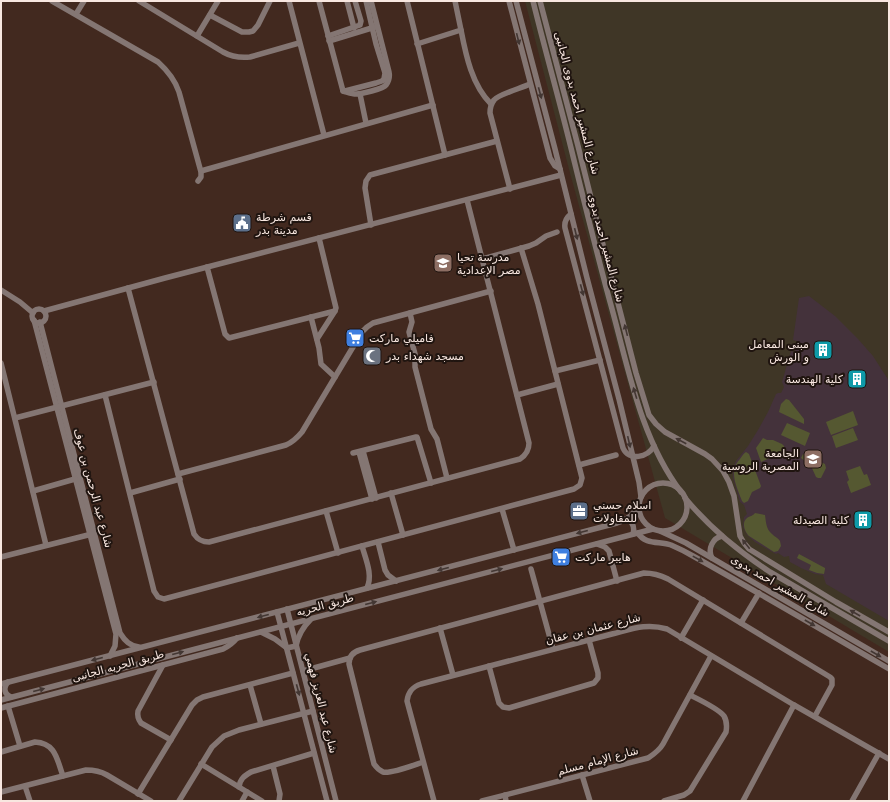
<svg xmlns="http://www.w3.org/2000/svg" width="890" height="802" viewBox="0 0 890 802" font-family="'DejaVu Sans','Noto Sans Arabic',sans-serif">
	<style>
		.commercial { fill: #3f3626 }
		.education { fill: #44323b }
		.green { fill: #555831 }
		.lines { fill: none; stroke-linecap: round; stroke-linejoin: round }
		.minor { stroke: #847673; stroke-width: 5.5 }
		.oneway { fill: #433733 }
		.labels { text-anchor: middle; dominant-baseline: central; stroke-width: 4; stroke-linejoin: round; paint-order: stroke }
		.street-label { font-size: 11px; fill: #f8e7e0; stroke: #201510 }
		.poi-label { font-size: 11px; fill: #f8e7e0; stroke: #201510; text-anchor: start }
	</style>
	<rect width="100%" height="100%" fill="#42291f"/>
	<path class="commercial" d="M525,1h364v651l-224,-134 -95,-345z"/>
	<path class="education" d="M809,296l26,20 23,23 15,17 16,25v240l-63,-37 -3,-9 -8,-1 -14,-6 -11,-6 -1,-6 -5,1 -6,-4 -2,1 -21,-12 -8,-7 -4,-8 1,-10 3,-3 -3,-9 -4,-3 -7,-24v-10l3,-7 12,-15 10,-16 10,-18 8,-18 2,-1h3l3,-6 -2,-5 9,-31 4,1 2,-11 -4,-1 6,-42z"/>
	<g class="green">
		<path d="M786,399l3,1 15,19v5l-25,-12 2,-8z"/>
		<path d="M853,411l5,14 -27,10 -5,-13z"/>
		<path d="M787,423l23,10 -5,13 -24,-11z"/>
		<path d="M853,428l5,12 -22,8 -4,-12z"/>
		<path d="M763,438l4,2h6l9,4 2,2v6l-23,10 -5,-14z"/>
		<path d="M746,452l3,2 12,32 -1,2 -8,4 -4,9 -4,2 -2,-2c-5,-14 -14,-30 -2,-42 2,-3 3,-5 6,-7z"/>
		<path d="M803,454l22,10 1,4 -5,10h-3l-2,-1 -5,-11 -10,-8z"/>
		<path d="M860,466l4,9 3,-1 4,11 -20,8 -4,-11 2,-2 -3,-9z"/>
		<path d="M755,513l10,2c1,7 1,14 7,19 3,3 6,4 8,7l1,5 -3,5 -4,1 -25,-16c-4,-4 -8,-13 -2,-18 3,-2 6,-2 8,-5z"/>
		<path d="M799,554l26,14v1l-1,5 -7,-1 -8,-3 2,-5 -14,-7z"/>
	</g>
	<g class="lines">
		<g class="minor">
			<path d="M52,1l106,61c10,9 17,18 21,30l22,80v5l-3,4"/>
			<path d="M139,1l84,51c9,5 17,6 27,5l49,-14"/>
			<path d="M289,1l35,134"/>
			<path d="M319,1l24,90"/>
			<path d="M347,1l7,27"/>
			<path d="M407,1l38,154"/>
			<path d="M509,1l41,157 5,8 5,3"/>
			<path d="M516,1l39,148 32,129 32,121 20,83 2,15"/>
			<path d="M533,1c12,49 26,98 38,147 13,53 26,107 41,161 17,62 29,130 69,183"/>
			<path d="M540,1l38,145 15,60 43,167 13,42 7,9 9,8 40,22 7,5 11,12 6,11 5,14 6,40 4,7 5,6 87,53 53,30"/>
			<path d="M76,14l8,-13"/>
			<path d="M210,15l32,17h7l4,-1 5,-6 12,-24"/>
			<path d="M461,30c5,26 11,55 30,74"/>
			<path d="M197,36l21,-35"/>
			<path d="M328,36l32,-11 1,-4 -6,-20"/>
			<path d="M329,41l46,-14"/>
			<path d="M417,44l44,-14 -6,-29"/>
			<path d="M343,91c4,1 9,3 13,3 5,0 27,-5 30,-9 3,-4 4,-8 3,-13l-18,-71"/>
			<path d="M345,91l31,-8 6,-2 2,-2 1,-6 -9,-29 -10,-43"/>
			<path d="M360,94l6,29"/>
			<path d="M201,171l232,-66"/>
			<path d="M510,189l-20,-76c0,-5 1,-9 4,-13 5,-6 28,-12 36,-16"/>
			<path d="M571,214c-5,4 -7,8 -6,14l58,220c6,14 25,9 31,-2"/>
			<path d="M371,225l-6,-37 1,-7 4,-6 127,-34"/>
			<path d="M482,259l47,-13 7,-3 10,-7 11,-4"/>
			<path d="M207,267l18,67 4,4 106,-27"/>
			<path d="M128,288l66,246c4,6 8,8 15,8l311,-83c6,-4 9,-9 9,-16l-62,-243"/>
			<path d="M1,290l19,12 13,11"/>
			<circle cx="39" cy="316" r="7"/>
			<path d="M44,311l121,-33 396,-103"/>
			<path d="M410,313l2,9 -3,10 6,22v13l16,62 6,10 10,39"/>
			<path d="M311,317l8,31 2,16 14,13"/>
			<path d="M34,320l82,314 -1,12 -5,10"/>
			<path d="M40,322l80,311c5,8 10,13 19,14"/>
			<path d="M317,339l18,-28 1,-3 -17,-70"/>
			<path d="M1,363l45,182"/>
			<path d="M555,371l45,-11"/>
			<path d="M105,395l49,196 4,6 6,2 410,-110 6,-4 2,-7 -44,-174 -17,-56"/>
			<path d="M517,395l41,-11"/>
			<path d="M15,418l139,-36"/>
			<path d="M363,451l13,47"/>
			<path d="M359,452l13,47"/>
			<path d="M353,453l63,-16h1l14,46"/>
			<path d="M579,465l37,-10"/>
			<path d="M178,474l108,-29c7,-3 11,-7 16,-13l60,-100 5,-5 6,-4 118,-32"/>
			<circle cx="663" cy="507" r="24"/>
			<path d="M33,491l42,-12"/>
			<path d="M130,493l50,-14"/>
			<path d="M391,493l12,42"/>
			<path d="M685,498c24,29 53,53 85,74l119,69"/>
			<path d="M502,509l12,41"/>
			<path d="M326,511l12,42"/>
			<path d="M628,518c5,5 7,10 5,16"/>
			<path d="M660,531l26,12 203,118"/>
			<path d="M638,533c7,12 22,8 33,12 7,3 15,7 22,11 66,37 131,75 196,113"/>
			<path d="M378,542l7,28 3,5 8,6"/>
			<path d="M597,544l8,3 4,4 8,30"/>
			<path d="M362,546c4,14 11,29 5,42"/>
			<path d="M1,557l91,-23"/>
			<path d="M712,558c-5,-9 1,-20 10,-22"/>
			<path d="M531,569l22,80"/>
			<path d="M287,609l49,192"/>
			<path d="M277,612l50,189"/>
			<path d="M741,623l18,-30"/>
			<path d="M440,628l13,47"/>
			<path d="M261,632l14,7 12,9 9,-2c2,-11 7,-19 15,-27"/>
			<path d="M681,638l22,-38"/>
			<path d="M163,665l-25,46c-1,5 0,8 3,12l30,17"/>
			<path d="M489,666l10,37 4,4 6,1 85,-25 4,-5v-5l-9,-33"/>
			<path d="M303,671l47,-13"/>
			<path d="M8,682c-5,6 -4,12 3,15"/>
			<path d="M1,684l616,-161c12,-4 16,-8 22,-19"/>
			<path d="M250,685l11,39"/>
			<path d="M1,700l652,-171"/>
			<path d="M8,706l12,40"/>
			<path d="M1,708l222,-59c6,-3 10,-6 14,-11"/>
			<path d="M1,752l34,-10c21,1 22,18 28,34"/>
			<path d="M423,762c-9,3 -32,12 -40,10 -4,-2 -7,-5 -9,-8l-25,-100c0,-8 4,-12 11,-14l284,-77c9,0 16,2 24,6l162,98 2,2v6l-17,31"/>
			<path d="M201,764l61,37"/>
			<path d="M273,766l7,28 -1,7"/>
			<path d="M582,775l8,26"/>
			<path d="M25,786l5,15"/>
			<path d="M239,787c1,-8 5,-11 12,-15l63,-19"/>
			<path d="M1,792l85,-22c8,0 14,1 21,5l44,26"/>
			<path d="M138,794l54,-89 5,-5 6,-3 90,-24"/>
			<path d="M505,795l1,6"/>
			<path d="M179,801l33,-54 12,-11 15,-6 74,-19"/>
			<path d="M242,801l5,-9"/>
			<path d="M434,801l-27,-100c1,-9 5,-14 14,-17l191,-50c20,-5 34,-11 55,-5l127,76 95,54"/>
			<path d="M482,801l166,-43c6,-4 11,-7 15,-14l48,-88"/>
			<path d="M664,801l20,-6 6,-4 36,-59c1,-6 1,-11 -2,-16 -5,-7 -26,-17 -34,-21"/>
			<path d="M743,801l51,-96"/>
			<path d="M852,801l27,-48"/>
		</g>
	</g>
	<defs><path id="oneway-solid" d="M-6-.8H1V-3.2L6.5 0L1 3.2V.8H-6Z"/></defs>
	<g class="oneway">
		<use href="#oneway-solid" transform="translate(518 39) rotate(76)"/>
		<use href="#oneway-solid" transform="translate(540 93) rotate(75)"/>
		<use href="#oneway-solid" transform="translate(576 234) rotate(76)"/>
		<use href="#oneway-solid" transform="translate(582 290) rotate(75)"/>
		<use href="#oneway-solid" transform="translate(626 330) rotate(-104)"/>
		<use href="#oneway-solid" transform="translate(635 393) rotate(-107)"/>
		<use href="#oneway-solid" transform="translate(681 441) rotate(-152)"/>
		<use href="#oneway-solid" transform="translate(629 442) rotate(77)"/>
		<use href="#oneway-solid" transform="translate(582 532) rotate(165)"/>
		<use href="#oneway-solid" transform="translate(746 544) rotate(-128)"/>
		<use href="#oneway-solid" transform="translate(698 559) rotate(29)"/>
		<use href="#oneway-solid" transform="translate(443 569) rotate(165)"/>
		<use href="#oneway-solid" transform="translate(497 570) rotate(-15)"/>
		<use href="#oneway-solid" transform="translate(371 603) rotate(-15)"/>
		<use href="#oneway-solid" transform="translate(855 613) rotate(-150)"/>
		<use href="#oneway-solid" transform="translate(263 616) rotate(165)"/>
		<use href="#oneway-solid" transform="translate(810 623) rotate(30)"/>
		<use href="#oneway-solid" transform="translate(178 653) rotate(-15)"/>
		<use href="#oneway-solid" transform="translate(876 654) rotate(30)"/>
		<use href="#oneway-solid" transform="translate(97 659) rotate(165)"/>
		<use href="#oneway-solid" transform="translate(39 690) rotate(-15)"/>
		<use href="#oneway-solid" transform="translate(298 690) rotate(75)"/>
	</g>
	<defs>
		<symbol id="civic-square" viewBox="-11 -11 22 22"><rect x="-9" y="-9" width="18" height="18" rx="4" fill="#5c6f8a" stroke="#201510"/><path d="M-.6-6.5H3V-4.5H.6V-3L4-1V1h2V6H-6V1h2V-1L-.6-3ZM-1.2 2.5V6h2.4V2.5Z" fill="#fff"/></symbol>
		<symbol id="school-square" viewBox="-11 -11 22 22"><rect x="-9" y="-9" width="18" height="18" rx="4" fill="#8d6e63" stroke="#201510"/><path d="M0-5L7-2L0 1L-7-2ZM-4 1L0 2.5L4 1V4Q0 6-4 4Z" fill="#fff"/></symbol>
		<symbol id="supermarket-square" viewBox="-11 -11 22 22"><rect x="-9" y="-9" width="18" height="18" rx="4" fill="#3f7fe0" stroke="#201510"/><path d="M-6-5.5h2.5l.6 2H6L4.5 2H-2.5L-4.4-4H-6ZM-1.5 3.2a1.3 1.3 0 1 0 .1 0ZM3 3.2a1.3 1.3 0 1 0 .1 0Z" fill="#fff"/></symbol>
		<symbol id="building-square" viewBox="-11 -11 22 22"><rect x="-9" y="-9" width="18" height="18" rx="4" fill="#0f9aa8" stroke="#201510"/><path d="M-4-6H4V6H1V3H-1V6H-4ZM-2.5-4.3h1.7v1.8h-1.7ZM.8-4.3h1.7v1.8H.8ZM-2.5-1h1.7V.8h-1.7ZM.8-1h1.7V.8H.8Z" fill="#fff"/></symbol>
		<symbol id="mosque-square" viewBox="-11 -11 22 22"><rect x="-9" y="-9" width="18" height="18" rx="4" fill="#6b7280" stroke="#201510"/><path d="M3.5-4.9A6 6 0 1 0 3.5 4.9A5 5 0 1 1 3.5-4.9Z" fill="#fff"/></symbol>
		<symbol id="university-square" viewBox="-11 -11 22 22"><rect x="-9" y="-9" width="18" height="18" rx="4" fill="#8d6e63" stroke="#201510"/><path d="M0-5L7-2L0 1L-7-2ZM-4 1L0 2.5L4 1V4Q0 6-4 4Z" fill="#fff"/></symbol>
		<symbol id="office-square" viewBox="-11 -11 22 22"><rect x="-9" y="-9" width="18" height="18" rx="4" fill="#5c6f8a" stroke="#201510"/><path d="M-6-3h4V-5.5h4V-3h4V5H-6ZM-1-4.5V-3h2v-1.5ZM-6 0V1H6V0Z" fill="#fff"/></symbol>
	</defs>
	<g fill-rule="evenodd">
		<use href="#civic-square" x="231" y="212" width="22" height="22"/>
		<use href="#school-square" x="432" y="252" width="22" height="22"/>
		<use href="#supermarket-square" x="344" y="327" width="22" height="22"/>
		<use href="#building-square" x="812" y="339" width="22" height="22"/>
		<use href="#mosque-square" x="361" y="345" width="22" height="22"/>
		<use href="#building-square" x="846" y="368" width="22" height="22"/>
		<use href="#university-square" x="802" y="448" width="22" height="22"/>
		<use href="#office-square" x="568" y="500" width="22" height="22"/>
		<use href="#building-square" x="852" y="509" width="22" height="22"/>
		<use href="#supermarket-square" x="550" y="546" width="22" height="22"/>
	</g>
	<g class="labels">
		<g class="street-label">
			<text transform="translate(577 103) rotate(75)">شارع المشير احمد بدوى الجانبى</text>
			<text transform="translate(606 248) rotate(75)">شارع المشير احمد بدوى</text>
			<text transform="translate(93 488) rotate(75)">شارع عبد الرحمن بن عوف</text>
			<text transform="translate(780 586) rotate(30)">شارع المشير احمد بدوى</text>
			<text transform="translate(325 605) rotate(-15)">طريق الحريه</text>
			<text transform="translate(593 629) rotate(-14)">شارع عثمان بن عفان</text>
			<text transform="translate(118 666) rotate(-15)">طريق الحريه الجانبى</text>
			<text transform="translate(321 703) rotate(76)">شارع عبد العزيز فهمي</text>
			<text transform="translate(598 761) rotate(-15)">شارع الإمام مسلم</text>
		</g>
		<g class="poi-label">
			<text x="256" y="217">قسم شرطة<tspan x="256" dy="13">مدينة بدر</tspan></text>
			<text x="457" y="257">مدرسة تحيا<tspan x="457" dy="13">مصر الإعدادية</tspan></text>
			<text x="369" y="338">فاميلي ماركت</text>
			<text x="809" y="344" text-anchor="end">مبنى المعامل<tspan x="809" dy="13">و الورش</tspan></text>
			<text x="386" y="356">مسجد شهداء بدر</text>
			<text x="843" y="379" text-anchor="end">كلية الهندسة</text>
			<text x="799" y="453" text-anchor="end">الجامعة<tspan x="799" dy="13">المصرية الروسية</tspan></text>
			<text x="593" y="505">اسلام حسني<tspan x="593" dy="13">للمقاولات</tspan></text>
			<text x="849" y="520" text-anchor="end">كلية الصيدلة</text>
			<text x="575" y="557">هايبر ماركت</text>
		</g>
	</g>
	<rect width="890" height="802" fill="none" stroke="#f8e7e0" stroke-width="4"/>
</svg>
